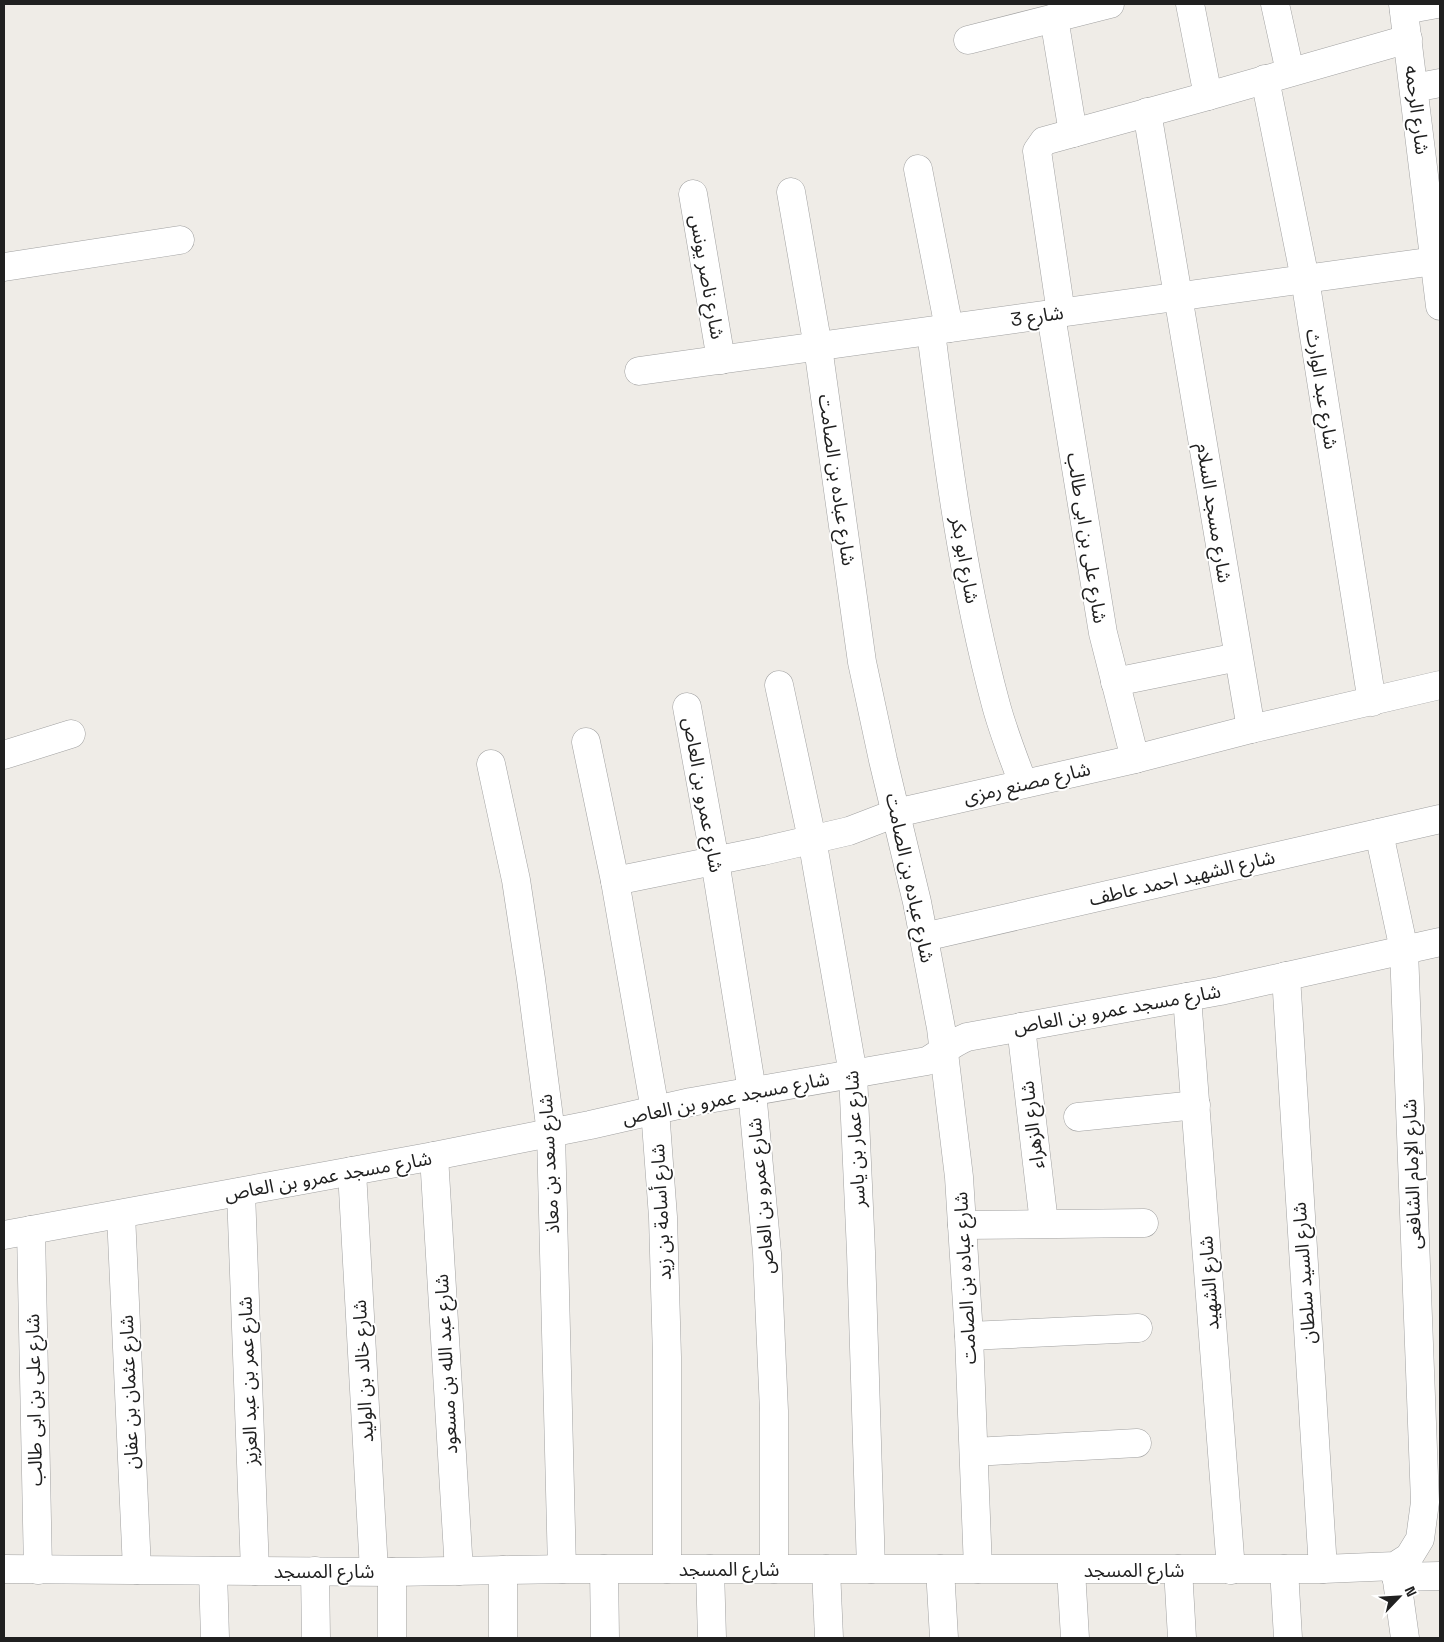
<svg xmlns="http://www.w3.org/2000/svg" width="1444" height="1642" viewBox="0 0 1444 1642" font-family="'Space Grotesk','Noto Sans Arabic',sans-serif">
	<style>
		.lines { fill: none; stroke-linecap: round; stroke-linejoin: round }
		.minor-casing { stroke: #a1a1a1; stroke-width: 29 }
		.minor { stroke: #fff; stroke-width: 28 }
		.labels { text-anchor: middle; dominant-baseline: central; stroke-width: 4; stroke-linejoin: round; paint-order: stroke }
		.street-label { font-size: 19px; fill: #202020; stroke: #fff }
	</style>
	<rect width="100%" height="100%" fill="#efece7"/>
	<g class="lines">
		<defs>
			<g id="minor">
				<path d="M1190,4l18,92"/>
				<path d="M1275,4l15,68"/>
				<path d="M1403,4l37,302"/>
				<path d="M1404,10l33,-6"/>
				<path d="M1054,18l19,115"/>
				<path d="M968,40l142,-36"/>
				<path d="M1265,79l40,200 67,423"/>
				<path d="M1414,88l26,-5"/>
				<path d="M1147,112l104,617"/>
				<path d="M918,169l31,159"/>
				<path d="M791,192l27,155 44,315 21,98 34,142 24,126 18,149 10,159 9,233"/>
				<path d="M693,194l28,166"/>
				<path d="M4,267l176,-27"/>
				<path d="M1061,313l-24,-162 7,-10 164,-45 200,-57"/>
				<path d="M1051,315l52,318 32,126"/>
				<path d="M931,332c16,125 32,251 65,373 7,26 17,52 27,78"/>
				<path d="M639,371l796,-110"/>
				<path d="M1115,682l123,-25"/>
				<path d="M779,685l33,154 41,235 8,178 10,317"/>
				<path d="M687,707l28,154 37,230 15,162 7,158v158"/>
				<path d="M586,742l29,139 40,229 8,107 4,140v212"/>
				<path d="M4,755l67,-21"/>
				<path d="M491,764l25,116 15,99 20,154 11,436"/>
				<path d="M615,881l148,-30 86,-20 47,-18 239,-54 116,-30 189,-44"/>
				<path d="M924,937l516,-118"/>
				<path d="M1286,976l37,593"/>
				<path d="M1187,997l44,573"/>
				<path d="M1021,1027l23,196"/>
				<path d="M1078,1117l118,-12"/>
				<path d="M434,1156l25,415"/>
				<path d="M352,1171l22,400"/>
				<path d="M241,1192l14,379"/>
				<path d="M121,1214l16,356"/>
				<path d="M962,1225l182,-2"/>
				<path d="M31,1230l7,340"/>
				<path d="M4,1235l430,-79 156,-31 101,-23 236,-41c14,-8 25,-18 40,-24l253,-46 220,-49"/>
				<path d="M969,1336l169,-8"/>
				<path d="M974,1452l163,-9"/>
				<path d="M1395,1566l10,72"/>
				<path d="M4,1569l388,3 177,-3h754l72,-3 14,-9 11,-18 5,-37 -21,-552 -25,-117"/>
				<path d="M604,1569l1,69"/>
				<path d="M710,1569l2,69"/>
				<path d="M826,1569l3,69"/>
				<path d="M940,1569l4,69"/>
				<path d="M1178,1569l4,69"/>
				<path d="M1284,1569l4,69"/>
				<path d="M1071,1570l4,68"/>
				<path d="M213,1571l2,67"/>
				<path d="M315,1571l1,67"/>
				<path d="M1396,1577l44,-1"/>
				<path d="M392,1638v-66"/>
				<path d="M503,1638v-68"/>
			</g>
		</defs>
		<use href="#minor" class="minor-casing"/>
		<use href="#minor" class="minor"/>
	</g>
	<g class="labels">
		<g class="street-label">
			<text transform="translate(1417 110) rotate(83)">شارع الرحمه</text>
			<text transform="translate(707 277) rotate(80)">شارع ناصر يونس</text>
			<text transform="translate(1037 316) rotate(-8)">شارع 3</text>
			<text transform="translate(1322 389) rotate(81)">شارع عبد الوارث</text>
			<text transform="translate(837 480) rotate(82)">شارع عباده بن الصامت</text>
			<text transform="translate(1214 513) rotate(81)">شارع مسجد السلام</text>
			<text transform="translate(1087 538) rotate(81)">شارع على بن ابى طالب</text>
			<text transform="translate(965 560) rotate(80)">شارع ابو بكر</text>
			<text transform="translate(1027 783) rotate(-13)">شارع مصنع رمزى</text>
			<text transform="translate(703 795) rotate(80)">شارع عمرو بن العاص</text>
			<text transform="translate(910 878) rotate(78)">شارع عباده بن الصامت</text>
			<text transform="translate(1182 878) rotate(-13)">شارع الشهيد احمد عاطف</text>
			<text transform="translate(1117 1009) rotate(-10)">شارع مسجد عمرو بن العاص</text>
			<text transform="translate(726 1098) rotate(-11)">شارع مسجد عمرو بن العاص</text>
			<text transform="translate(1032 1125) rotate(-97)">شارع الزهراء</text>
			<text transform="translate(855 1139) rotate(-93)">شارع عمار بن ياسر</text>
			<text transform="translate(549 1164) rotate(-93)">شارع سعد بن معاذ</text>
			<text transform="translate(1412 1174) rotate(-92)">شارع الإمام الشافعى</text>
			<text transform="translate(328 1176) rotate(-10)">شارع مسجد عمرو بن العاص</text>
			<text transform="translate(761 1196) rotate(-95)">شارع عمرو بن العاص</text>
			<text transform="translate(661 1212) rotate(-93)">شارع أسامة بن زيد</text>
			<text transform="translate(1304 1273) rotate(-94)">شارع السيد سلطان</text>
			<text transform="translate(965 1278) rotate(-93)">شارع عباده بن الصامت</text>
			<text transform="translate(1209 1283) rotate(-94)">شارع الشهيد</text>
			<text transform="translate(446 1364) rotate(-93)">شارع عبد الله بن مسعود</text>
			<text transform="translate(363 1371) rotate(-93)">شارع خالد بن الوليد</text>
			<text transform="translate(248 1381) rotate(-92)">شارع عمر بن عبد العزيز</text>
			<text transform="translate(129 1392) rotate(-92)">شارع عثمان بن عفان</text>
			<text transform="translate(34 1400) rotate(-91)">شارع على بن ابى طالب</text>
			<text x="729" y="1569">شارع المسجد</text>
			<text x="1134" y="1570">شارع المسجد</text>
			<text x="324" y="1571">شارع المسجد</text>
		</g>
	</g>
	<rect width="1444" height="1642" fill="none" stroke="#202020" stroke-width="10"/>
	<g transform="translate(1399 1597) rotate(65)" stroke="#ffffff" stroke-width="4" paint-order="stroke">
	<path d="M0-4L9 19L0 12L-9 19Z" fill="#202020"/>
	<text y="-8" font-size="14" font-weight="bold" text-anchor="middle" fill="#202020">N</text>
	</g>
</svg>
